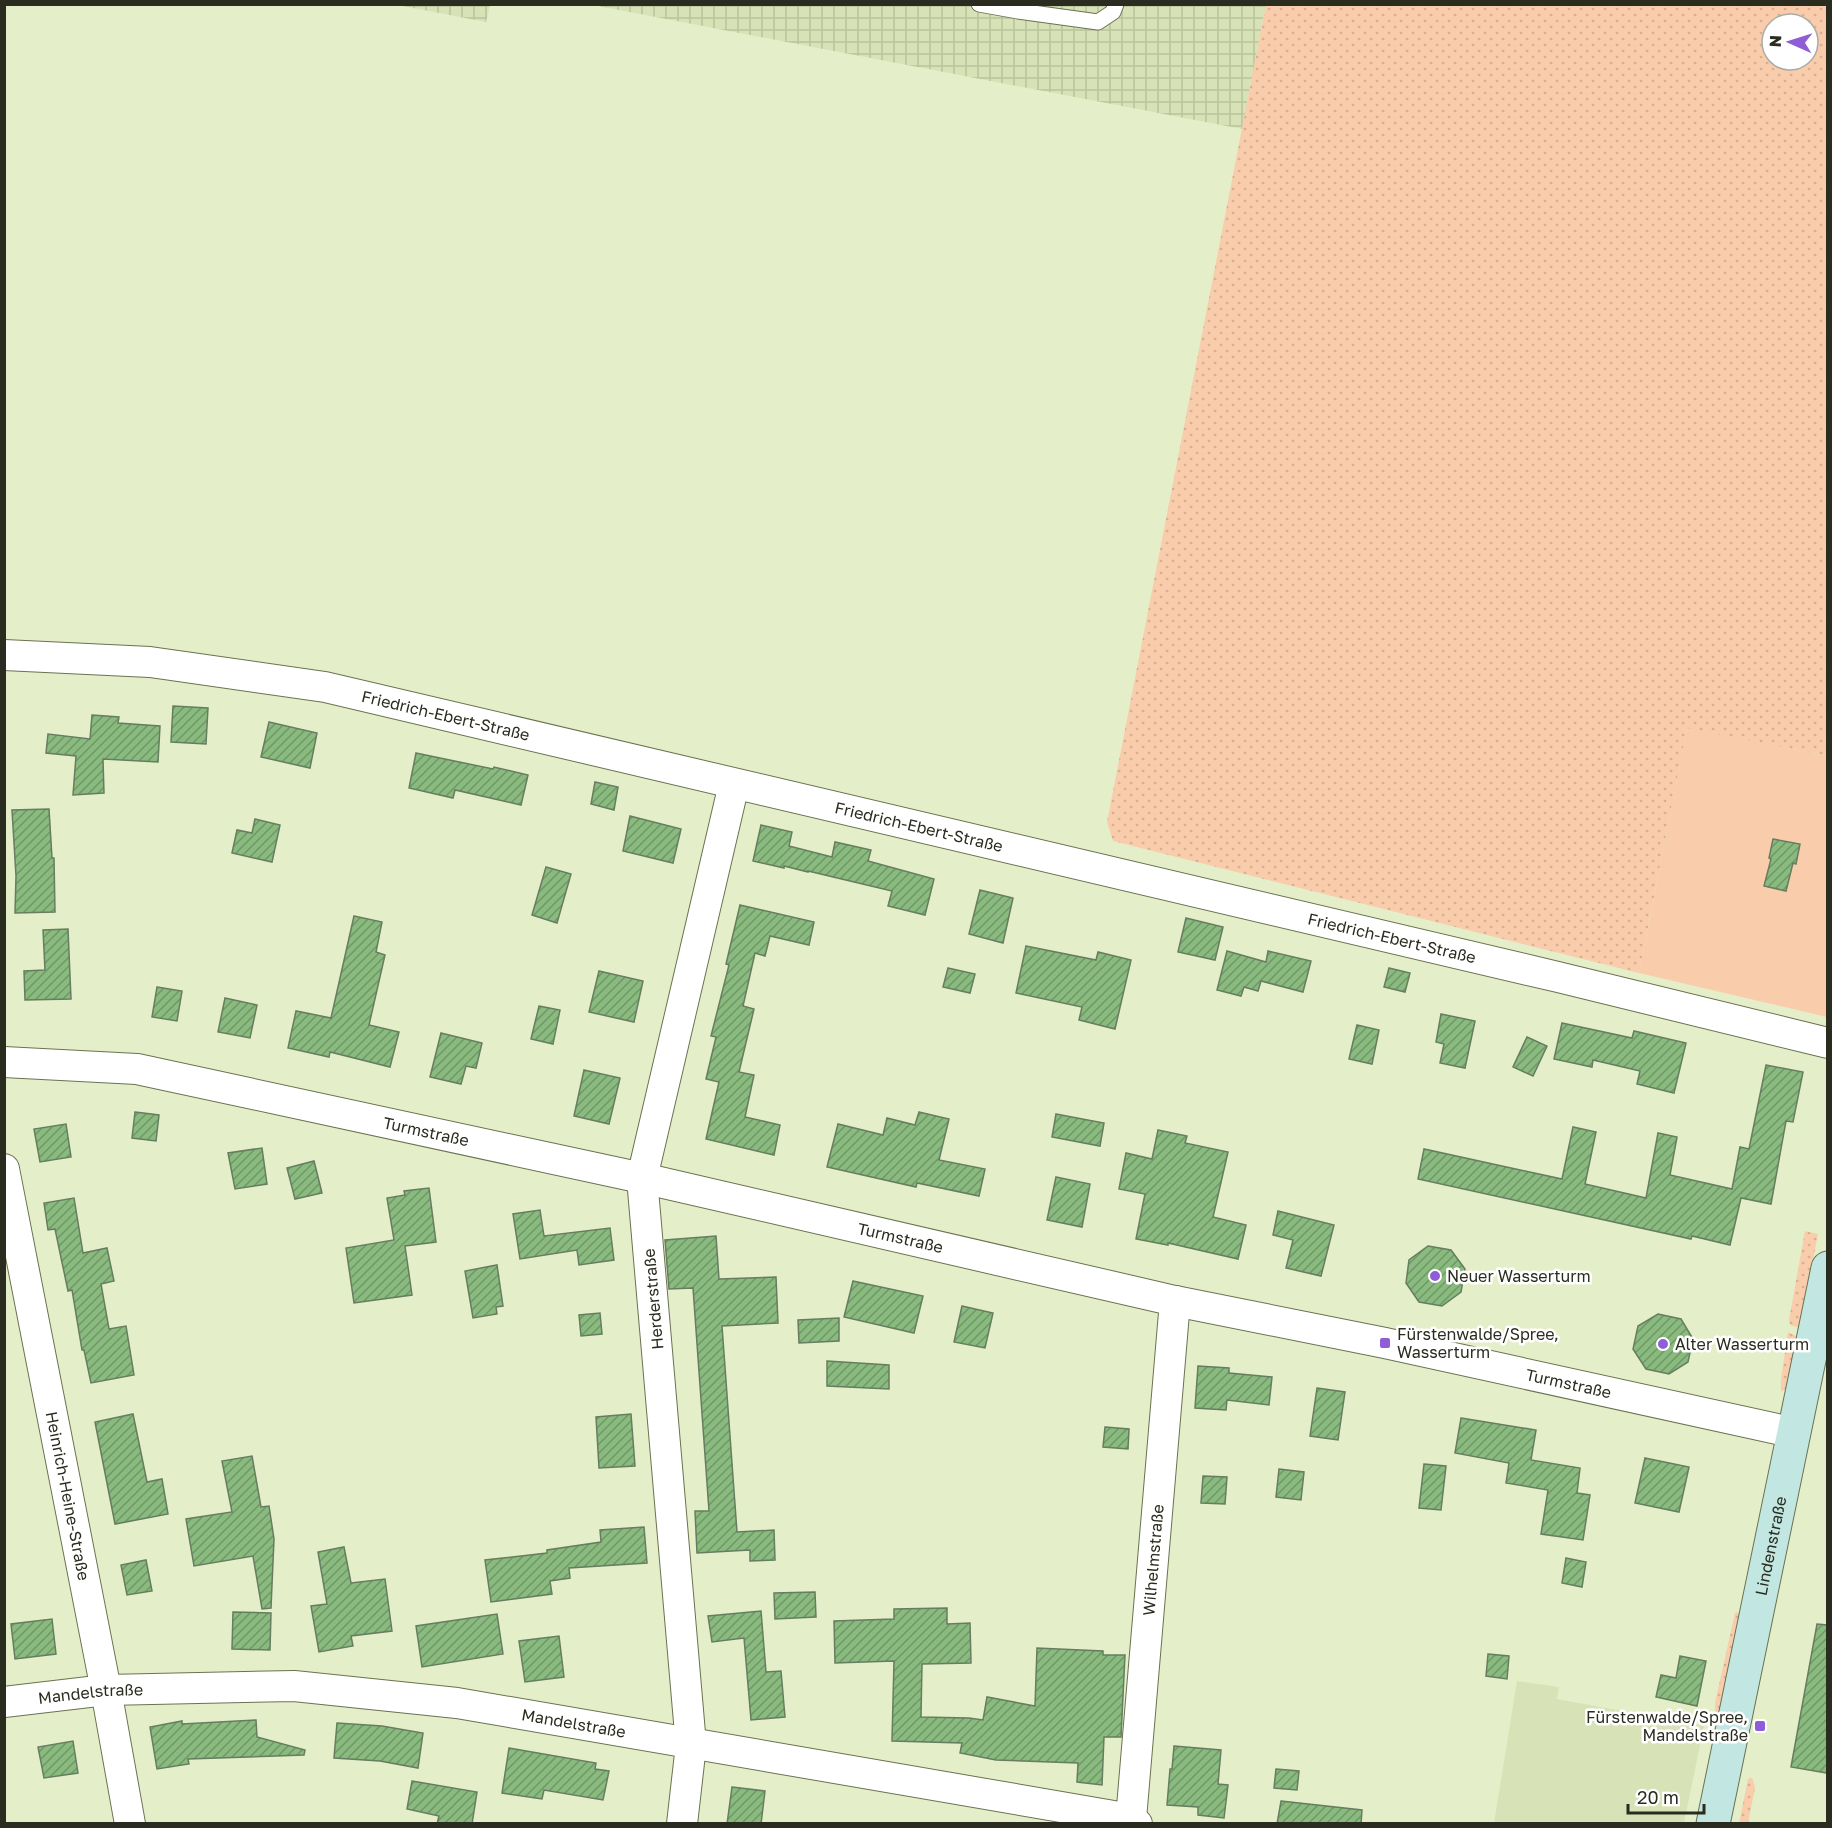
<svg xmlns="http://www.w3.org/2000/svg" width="1832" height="1828" viewBox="0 0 1832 1828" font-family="'Golos Text',sans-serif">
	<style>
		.built { fill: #d7e3b7 }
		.industrial { fill: url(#industrial-grid) }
		.grass { fill: url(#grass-dots); fill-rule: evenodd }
		.garden { fill: #f9cdab }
		.building { fill: url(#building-hatch); stroke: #667d60; stroke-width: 1.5 }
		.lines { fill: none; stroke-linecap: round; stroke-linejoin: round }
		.lane-casing { stroke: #6a7251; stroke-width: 17 }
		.street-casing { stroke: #6a7251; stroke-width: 32 }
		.secondary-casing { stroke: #6a7251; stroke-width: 35 }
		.lane { stroke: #fff; stroke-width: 15 }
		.street { stroke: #fff; stroke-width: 30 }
		.secondary { stroke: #c2e6e1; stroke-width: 33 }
		.poi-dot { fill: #8f5dd6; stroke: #fff; stroke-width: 2 }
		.labels { text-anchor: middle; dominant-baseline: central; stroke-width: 5; stroke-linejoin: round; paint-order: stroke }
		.street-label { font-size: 16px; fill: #292c1e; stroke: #fff }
		.poi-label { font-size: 16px; fill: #292c1e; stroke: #fff; text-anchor: start }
	</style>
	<defs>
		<pattern id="industrial-grid" width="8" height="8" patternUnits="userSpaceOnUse" patternTransform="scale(1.5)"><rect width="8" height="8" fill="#d7e3b7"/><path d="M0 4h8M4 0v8" fill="none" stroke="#b9c39d"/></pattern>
		<pattern id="grass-dots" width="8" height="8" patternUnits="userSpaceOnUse" patternTransform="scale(1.5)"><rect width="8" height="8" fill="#f9cdab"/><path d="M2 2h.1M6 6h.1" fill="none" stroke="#d5b093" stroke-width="1.8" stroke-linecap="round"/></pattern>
		<pattern id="building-hatch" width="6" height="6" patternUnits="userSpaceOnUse" patternTransform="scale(1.5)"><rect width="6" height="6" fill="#89ba7e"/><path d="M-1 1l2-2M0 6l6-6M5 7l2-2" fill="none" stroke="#709767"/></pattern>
	</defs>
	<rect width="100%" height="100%" fill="#e4efc9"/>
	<path class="built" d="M1517,1681l42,6 -2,12 147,27 -20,97h-190z"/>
	<g class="industrial">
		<path d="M397,5l93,-1v1l-4,17z"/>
		<path d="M593,5h673l-24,124z"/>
	</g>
	<g class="grass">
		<path d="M1266,5h561v751l-140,-27 -48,244 -526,-132 -6,-19zM1772,24h36v36h-36z"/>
		<path d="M1805,1231l13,3 -18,94 -10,-3 -1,-5z"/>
		<path d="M1788,1332l10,5c-3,17 -1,45 -17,55v-13z"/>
		<path d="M1737,1612l3,2 -21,100h-3l-1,-3v-8l20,-90z"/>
		<path d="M1750,1778l3,1 2,9 -7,35h-9l9,-44z"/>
	</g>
	<path class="garden" d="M1687,728l140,28v261l-188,-44z"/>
	<g class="building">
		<path d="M173,706l35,2 -2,36 -35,-2z"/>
		<path d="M92,715l27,2 -1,6 42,3 -2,36 -55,-3 1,34 -31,2 3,-39 -30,-3 2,-19 42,5z"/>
		<path d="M269,722l48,11 -7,35 -49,-11z"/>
		<path d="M416,753l77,16 1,-2 34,8 -7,30 -66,-15 -2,8 -44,-10z"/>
		<path d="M595,782l23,5 -4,23 -23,-6z"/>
		<path d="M49,809l3,49h2l1,54 -40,1 1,-37 -4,-66z"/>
		<path d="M630,816l51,13 -8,34 -50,-12z"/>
		<path d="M255,819l25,6 -8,37 -40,-9 5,-23 15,3z"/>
		<path d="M761,825l31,7 -3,14 43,11 3,-15 36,8 -3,11 66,18 -9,36 -37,-9 4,-15 -84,-20v1l-24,-6v2l-31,-7z"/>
		<path d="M1773,839l27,5 -4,20 -3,-1 -7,28 -22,-5 7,-27 -2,-1z"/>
		<path d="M546,867l25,7 -14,49 -25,-8z"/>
		<path d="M980,890l33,8 -10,45 -34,-9z"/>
		<path d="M740,905l74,17 -5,23 -39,-9 -5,20 -10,-3 -12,53 11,3 -15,63 15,3 -9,42 35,8 -6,30 -68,-16 13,-57 -13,-3 10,-42 -5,-1 18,-71 -3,-1z"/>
		<path d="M354,916l28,6 -6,30 9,3 -16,70 30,7 -9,35 -60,-15 -1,5 -41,-9 8,-37 35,7z"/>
		<path d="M1186,918l37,9 -8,33 -37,-8z"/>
		<path d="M68,929l3,70 -46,1 -1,-29 21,-1 -2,-40z"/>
		<path d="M1026,946l70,14 2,-8 33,8 -16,69 -36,-9 3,-13 -66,-14z"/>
		<path d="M1227,951l39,11 2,-11 43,10 -8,31 -42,-11 -3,10 -14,-4 -3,9 -24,-6z"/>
		<path d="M948,968l27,6 -5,19 -27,-6z"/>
		<path d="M1389,968l21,5 -5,19 -21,-5z"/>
		<path d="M599,971l44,10 -9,41 -45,-10z"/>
		<path d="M157,987l25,4 -5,30 -25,-4z"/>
		<path d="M225,998l32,7 -7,33 -32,-6z"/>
		<path d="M539,1006l21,4 -7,34 -22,-5z"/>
		<path d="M1441,1014l34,7 -10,47 -25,-5 4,-19 -8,-2z"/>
		<path d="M1562,1023l70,15 2,-7 52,12 -12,50 -37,-9 3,-13 -47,-11 -1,7 -38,-8z"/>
		<path d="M1357,1025l22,5 -7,34 -23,-5z"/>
		<path d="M441,1033l41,10 -6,25 -10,-2 -5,18 -31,-7z"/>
		<path d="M1527,1037l20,9 -14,30 -20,-9z"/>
		<path d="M1766,1065l37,7 -10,50 -7,-1 -15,83 -30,-6 -11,47 -38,-9 -1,3 -273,-60 6,-30 138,30 11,-52 23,5 -11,52 61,14 12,-65 19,4 -7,38 62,14 8,-42 9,2z"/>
		<path d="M584,1070l36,8 -11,46 -35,-8z"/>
		<path d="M135,1112l24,3 -3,26 -24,-3z"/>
		<path d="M919,1112l30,7 -10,41 46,9 -6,27 -62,-13 -1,4 -89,-20 11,-43 45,11 4,-17 28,7z"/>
		<path d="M1056,1114l48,9 -4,23 -48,-9z"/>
		<path d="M66,1124l5,33 -31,5 -6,-33z"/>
		<path d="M1158,1130l29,6 -2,7 43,9 -15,65 33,8 -8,34 -70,-16v2l-32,-6 9,-45 -26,-5 7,-36 26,6z"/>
		<path d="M262,1148l5,36 -32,5 -7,-36z"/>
		<path d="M314,1161l8,32 -27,6 -8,-31z"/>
		<path d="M1056,1177l34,7 -8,43 -35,-7z"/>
		<path d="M429,1188l7,54 -31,4 7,49 -58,8 -8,-55 48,-8 -7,-42 18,-3 -1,-4z"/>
		<path d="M74,1198l9,55 24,-5 7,33 -13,3 8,45 17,-3 8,49 -43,8 -7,-33h-2l-10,-60 -4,1 -13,-62 -7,1 -4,-27z"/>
		<path d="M540,1210l4,26 66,-8 4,32 -35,5 -2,-15 -57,9 -7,-45z"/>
		<path d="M1278,1211l56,14 -13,51 -35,-8 7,-28 -20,-5z"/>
		<path d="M716,1236l3,43 57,-2 2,46 -56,3 15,206 37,-2 1,30 -25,1v-11l-53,3 -2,-42h14l-16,-223 -24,1 -4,-49z"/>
		<path d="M1428,1246l23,4 14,19 -4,23 -19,14 -23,-4 -13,-19 3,-23z"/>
		<path d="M497,1265l6,41 -7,1 1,7 -24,4 -8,-47z"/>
		<path d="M853,1281l70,15 -9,37 -70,-16z"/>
		<path d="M962,1306l31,7 -8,35 -31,-6z"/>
		<path d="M600,1313l2,21 -21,2 -2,-21z"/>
		<path d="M1658,1314l23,5 12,20 -5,23 -19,12 -23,-5 -13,-20 5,-23z"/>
		<path d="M839,1318v23l-40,2 -1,-23z"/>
		<path d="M827,1361l62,4v24l-62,-3z"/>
		<path d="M1198,1366l31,2v5l43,4 -3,28 -42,-5 -1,10 -31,-2z"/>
		<path d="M1317,1388l28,4 -7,48 -28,-4z"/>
		<path d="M133,1414l14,68 15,-3 6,35 -53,10 -20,-102z"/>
		<path d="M631,1414l4,52 -36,2 -3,-51z"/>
		<path d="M1461,1418l75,12 -5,30 49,8 -3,25 13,2 -7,45 -42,-6 7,-44 -42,-7 3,-20 -54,-10z"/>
		<path d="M1105,1427l24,2 -1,20 -25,-2z"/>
		<path d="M252,1456l9,51 8,-1 5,33 -3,69 -9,1 -9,-53 -59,10 -8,-47 46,-7 -10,-51z"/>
		<path d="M1645,1458l44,9 -10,45 -44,-9z"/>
		<path d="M1424,1464l22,2 -5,44 -22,-2z"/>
		<path d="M1279,1469l25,3 -3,28 -25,-3z"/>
		<path d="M1203,1476l24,1 -2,27 -24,-1z"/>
		<path d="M644,1527l3,36 -78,5 1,10 -20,3 2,13 -61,8 -6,-42 62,-7v-3l54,-8 -1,-12z"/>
		<path d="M344,1547l7,36 34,-4 7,52 -41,5 2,10 -34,6 -8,-46 16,-2 -9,-52z"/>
		<path d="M1566,1558l20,4 -4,25 -20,-4z"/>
		<path d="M146,1560l6,31 -25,4 -6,-30z"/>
		<path d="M815,1592l1,25 -41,2 -1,-26z"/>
		<path d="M947,1608v16l23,-1 1,40 -49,1 -1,53 48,1 14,2 4,-23 48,9 2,-58 66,3v4h22l-4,82h-17l-2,48 -25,-3 1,-19 -82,-3 -36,-7 2,-10 -70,-2 2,-80 -59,2 -1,-42 60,-2v-10z"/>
		<path d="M761,1611l5,61 15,-1 4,46 -34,3 -7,-82 -32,4 -4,-26z"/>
		<path d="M233,1612l38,1 -1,37 -38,-1z"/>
		<path d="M497,1614l6,40 -81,13 -6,-41z"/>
		<path d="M52,1619l4,35 -41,5 -4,-35z"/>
		<path d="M1817,1624l10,1v148l-36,-6z"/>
		<path d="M559,1636l5,41 -39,5 -6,-41z"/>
		<path d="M1488,1654l21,2 -2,23 -21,-3z"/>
		<path d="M1680,1656l26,5 -9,45 -41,-9 5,-22 15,3z"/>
		<path d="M256,1720l1,17 48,13 -1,5 -116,4 1,5 -32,5 -7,-42 32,-6v3z"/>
		<path d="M337,1723l45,3 41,7 -5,35 -38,-7 -46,-3z"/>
		<path d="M73,1741l5,32 -34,5 -6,-31z"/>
		<path d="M1174,1746l47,4 -3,34 10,1 -4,33 -26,-3v-8l-31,-2 3,-36h2z"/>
		<path d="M509,1748l87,15 -1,6 14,2 -6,29 -59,-10 -2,9 -40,-6z"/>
		<path d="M1276,1769l23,2 -2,19 -23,-2z"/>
		<path d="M412,1781l65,11 -5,32h-35l2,-8 -32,-7z"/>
		<path d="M732,1787l33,4 -4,33h-34z"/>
		<path d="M1281,1801l81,9 -1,14h-84z"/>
	</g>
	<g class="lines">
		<defs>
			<path id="lane" d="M979,4l39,7 80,11 15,-10 3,-8"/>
			<g id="street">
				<path id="s1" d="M4,655l146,7 175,25 1233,290 270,66"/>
				<path id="s2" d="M4,1062l133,7 505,109 533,123 210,42 410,90"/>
				<path id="s3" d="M4,1169l102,521 24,134"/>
				<path id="s4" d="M4,1702l102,-12 188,-4 163,17 674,116 6,5"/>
				<path id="s5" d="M1131,1819l44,-518"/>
				<path d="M682,1824l9,-79 -49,-567 92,-394"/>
			</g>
			<g id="secondary">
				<path id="s6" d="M1713,1824l115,-556"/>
			</g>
		</defs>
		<use href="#lane" class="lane-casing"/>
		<use href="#street" class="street-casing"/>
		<use href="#secondary" class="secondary-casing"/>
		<use href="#lane" class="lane"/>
		<use href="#street" class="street"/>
		<use href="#secondary" class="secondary"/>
	</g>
	<g class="poi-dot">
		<circle cx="1435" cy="1276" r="6"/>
		<rect x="1379" y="1337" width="12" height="12" rx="3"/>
		<circle cx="1663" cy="1344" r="6"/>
		<rect x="1754" y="1720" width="12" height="12" rx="3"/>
	</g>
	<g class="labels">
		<g class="street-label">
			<text stroke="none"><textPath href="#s1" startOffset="447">Friedrich-Ebert-Straße</textPath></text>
			<text stroke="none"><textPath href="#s1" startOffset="933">Friedrich-Ebert-Straße</textPath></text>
			<text stroke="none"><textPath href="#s1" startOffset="1419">Friedrich-Ebert-Straße</textPath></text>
			<text stroke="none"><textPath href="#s2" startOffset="429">Turmstraße</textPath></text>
			<text stroke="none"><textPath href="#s2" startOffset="915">Turmstraße</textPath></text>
			<text transform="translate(653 1299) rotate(-95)">Herderstraße</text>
			<text stroke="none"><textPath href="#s2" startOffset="1599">Turmstraße</textPath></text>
			<text stroke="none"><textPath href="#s3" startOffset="333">Heinrich-Heine-Straße</textPath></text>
			<text stroke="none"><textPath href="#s6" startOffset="284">Lindenstraße</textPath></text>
			<text stroke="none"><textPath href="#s5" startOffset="260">Wilhelmstraße</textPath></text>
			<text stroke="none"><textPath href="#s4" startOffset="87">Mandelstraße</textPath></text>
			<text stroke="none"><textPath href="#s4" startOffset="573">Mandelstraße</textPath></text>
		</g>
		<g class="poi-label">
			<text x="1447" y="1276">Neuer Wasserturm</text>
			<text x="1397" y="1334">Fürstenwalde/Spree,<tspan x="1397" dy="18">Wasserturm</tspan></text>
			<text x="1675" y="1344">Alter Wasserturm</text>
			<text x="1748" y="1717" text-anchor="end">Fürstenwalde/Spree,<tspan x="1748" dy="18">Mandelstraße</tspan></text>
		</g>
	</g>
	<rect width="1832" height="1828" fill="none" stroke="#292c1e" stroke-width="12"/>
	<g transform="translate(1790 42) rotate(273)"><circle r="28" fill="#ffffff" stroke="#a9aba5" stroke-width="1.5"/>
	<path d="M0-4.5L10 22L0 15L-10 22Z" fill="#8f5dd6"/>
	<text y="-9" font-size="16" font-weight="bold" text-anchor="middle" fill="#292c1e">N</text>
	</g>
	<path d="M1628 1804v9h76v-9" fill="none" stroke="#292c1e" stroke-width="3"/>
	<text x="1637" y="1804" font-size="18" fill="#292c1e" stroke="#ffffff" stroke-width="4.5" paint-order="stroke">20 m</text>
</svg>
